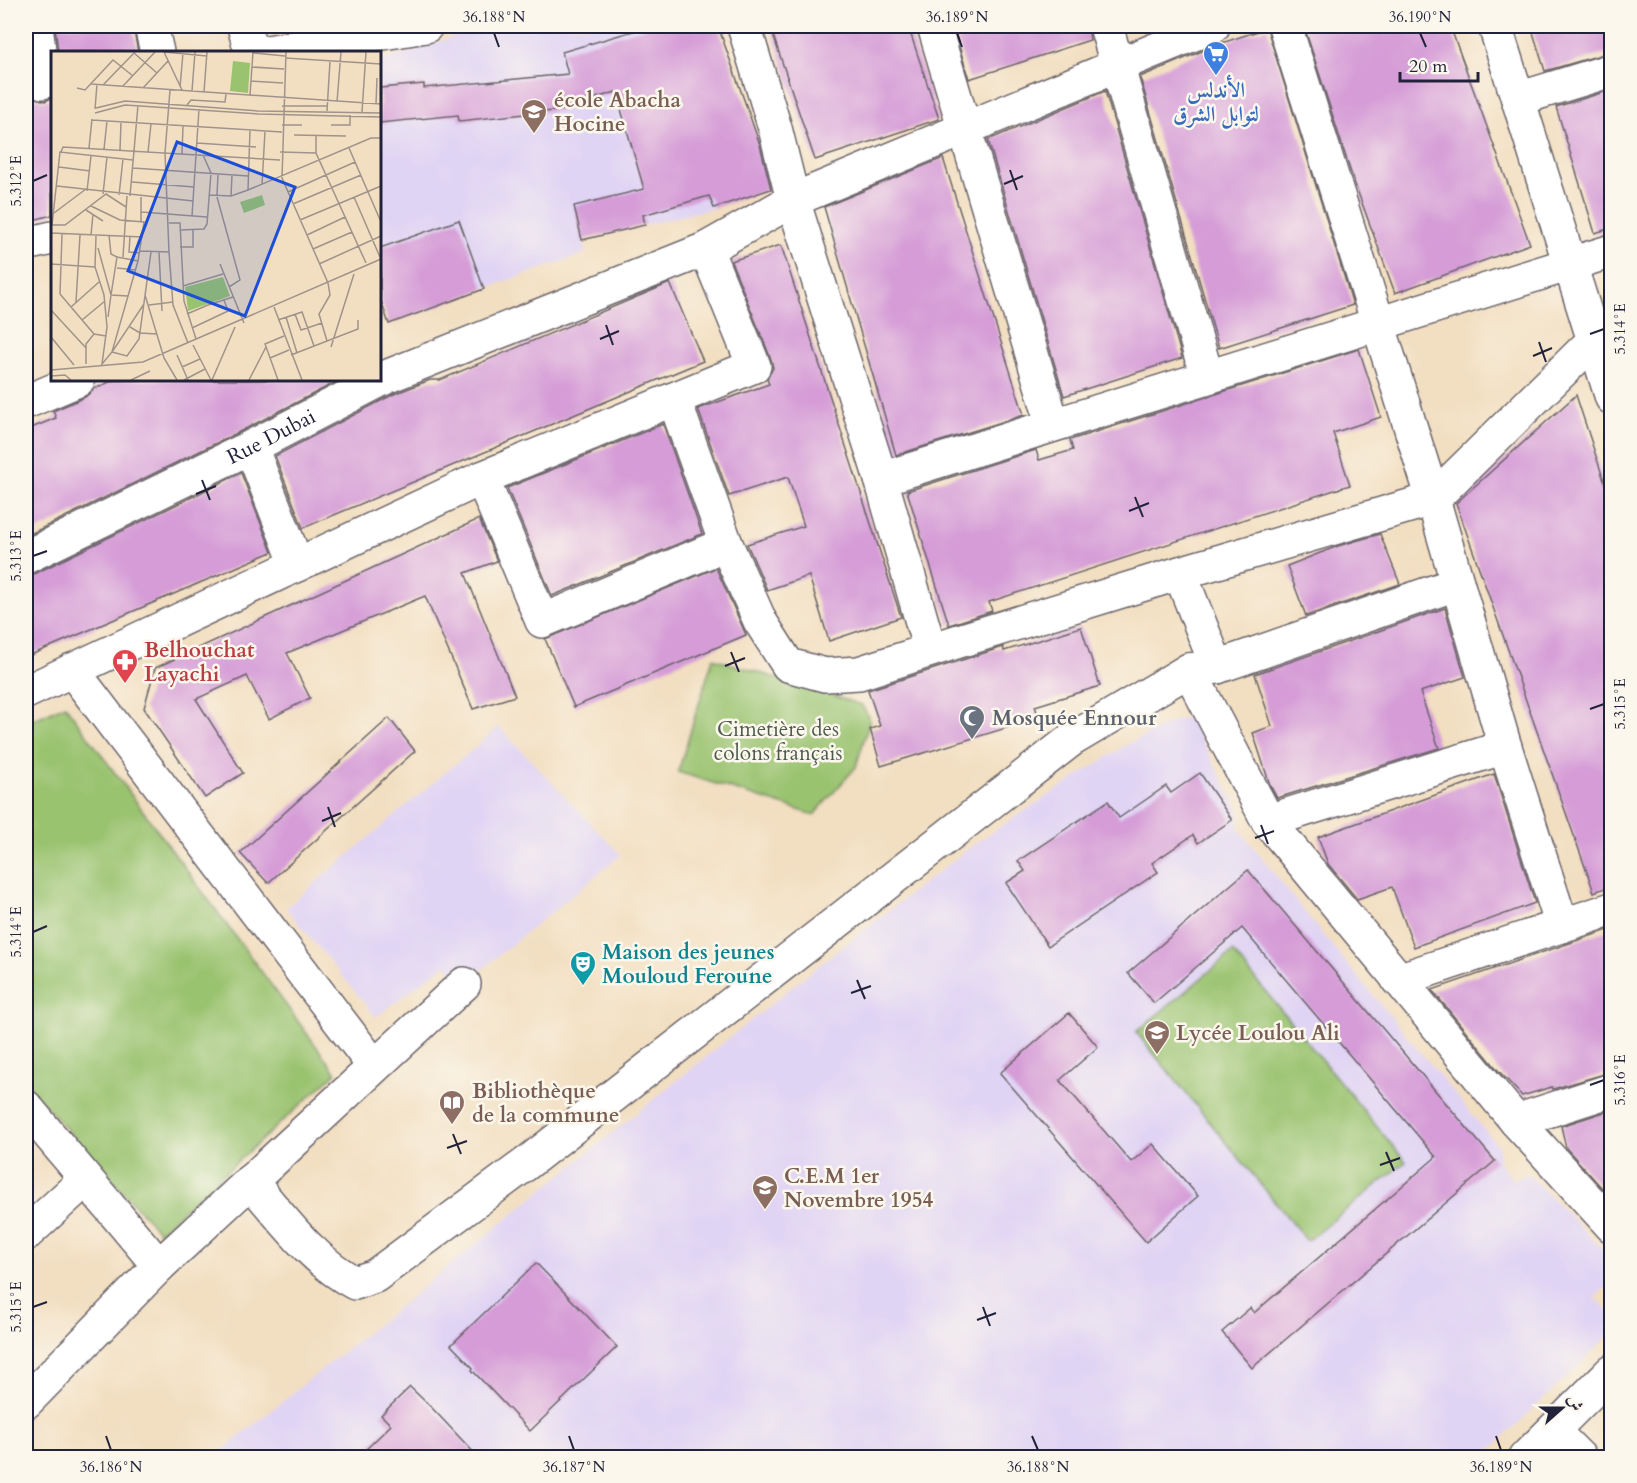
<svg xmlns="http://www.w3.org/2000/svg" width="1637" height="1483" viewBox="0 0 1637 1483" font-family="Cardo,Amiri,serif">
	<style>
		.built { fill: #e0d4f4 }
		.green { fill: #9ac36f; stroke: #5e7255; stroke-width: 1.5 }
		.building { fill: #d59cd7 }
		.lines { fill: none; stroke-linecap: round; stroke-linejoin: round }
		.minor-casing { stroke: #6b646a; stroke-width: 36 }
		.minor { stroke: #fff; stroke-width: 33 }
		.ticks { fill: none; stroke: #22223b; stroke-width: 2 }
		.labels { text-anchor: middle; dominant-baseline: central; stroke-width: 5; stroke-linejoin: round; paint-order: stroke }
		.shop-label { font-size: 21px; font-weight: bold; fill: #366cbe; stroke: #fbf7ec }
		.education-label { font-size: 21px; font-weight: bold; fill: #785e54; stroke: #fbf7ec; text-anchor: start }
		.street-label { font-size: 21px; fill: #22223b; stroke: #fbf7ec }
		.health-label { font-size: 21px; font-weight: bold; fill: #be3a42; stroke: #fbf7ec; text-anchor: start }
		.worship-label { font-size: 21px; font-weight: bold; fill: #5b616d; stroke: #fbf7ec; text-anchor: start }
		.park-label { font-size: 21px; fill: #4c5a4d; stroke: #fbf7ec }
		.culture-label { font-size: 21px; font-weight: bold; fill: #0d838f; stroke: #fbf7ec; text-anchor: start }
		.inset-road { fill: none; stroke: #9f938b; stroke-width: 1.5 }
		.view { fill: #1d4ed8; fill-opacity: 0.15; stroke: #1d4ed8; stroke-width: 3 }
		.inset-edge { fill: none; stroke: #22223b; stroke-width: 3 }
		.neatline { fill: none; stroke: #22223b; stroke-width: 2 }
		.ticks-label { font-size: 15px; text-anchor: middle; fill: #22223b }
	</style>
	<rect width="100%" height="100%" fill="#fbf7ec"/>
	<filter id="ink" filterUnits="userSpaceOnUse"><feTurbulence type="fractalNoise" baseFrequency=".0167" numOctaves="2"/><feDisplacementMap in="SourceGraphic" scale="12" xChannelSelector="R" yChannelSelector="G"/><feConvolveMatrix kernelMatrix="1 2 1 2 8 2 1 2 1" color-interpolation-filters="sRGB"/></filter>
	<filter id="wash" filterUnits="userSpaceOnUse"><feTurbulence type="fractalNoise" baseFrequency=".008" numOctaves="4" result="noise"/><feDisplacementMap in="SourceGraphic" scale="24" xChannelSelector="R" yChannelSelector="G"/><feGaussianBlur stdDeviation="1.35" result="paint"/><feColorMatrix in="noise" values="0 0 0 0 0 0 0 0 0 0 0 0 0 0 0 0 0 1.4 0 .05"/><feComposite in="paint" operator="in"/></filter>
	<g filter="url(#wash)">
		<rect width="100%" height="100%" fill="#f2dec0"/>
		<g class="built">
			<path d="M485,26h165l64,182 -131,32 3,13 -102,36 -25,-69 -79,28v-186z"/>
			<path d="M1189,717l50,93v19l84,106 176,212v16l14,17 15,-6 83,84v25l-16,14 16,16v21l-128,123 -1270,1 606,-493 158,-123 149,-97 48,-24z"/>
			<path d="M499,727l122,128 -157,129 -18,-20 -70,53 -90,-109z"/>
		</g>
		<g class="green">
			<path d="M713,658l149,47 8,15 -14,47 -42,48 -136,-43z"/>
			<path d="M65,705l271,368 -177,159 -133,-148v-361z"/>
			<path d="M1233,952l173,210 -99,79 -171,-209z"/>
		</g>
		<g id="blocks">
			<g class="building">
				<path d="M55,26h78l5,26h-80z"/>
				<path d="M650,26h68l42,119 11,44 -57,19 -5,-12 -66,19 2,10 -63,15 -8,-34 70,-17 -28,-97 -53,16v2l-104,11 -1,-6 -78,8v-35l44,-4v4l144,-14 -6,-22z"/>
				<path d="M770,26h138l31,93 -124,41z"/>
				<path d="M953,26h135l2,14 -121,39z"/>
				<path d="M1304,26h146l80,218 -135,49 -43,-117z"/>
				<path d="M1531,26h80v26l-66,19z"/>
				<path d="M1267,28l86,277 -134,43 -79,-271 79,-33z"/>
				<path d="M1611,90v138l-16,5 -39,-126z"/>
				<path d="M1105,91l77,267 -118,38 -76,-256z"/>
				<path d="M33,97l12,4 7,-3v117l-26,7v-124z"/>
				<path d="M943,158l81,257 -128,40 -72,-248z"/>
				<path d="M459,220l25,69 -95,35 -9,-26v-50z"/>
				<path d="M781,245l120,372 -72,24 -20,-65 -42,14 -20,-46 57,-18 -16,-49 -59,19 -31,-87 71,-25 -2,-5 6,-11 -2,-9 -40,-98z"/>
				<path d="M670,283l33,78 -400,167 -28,-72 119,-62 36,-14h10z"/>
				<path d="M1359,349l22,68 -48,16 17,52 -361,117 3,9 -43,14 -42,-134 129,-41 3,10 34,-10 -3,-10z"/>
				<path d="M114,380h226l-97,50 -217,106v-106l30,-12 -3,-7 32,-14 9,-8z"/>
				<path d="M1576,395l35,107v384l-17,6 -138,-389z"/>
				<path d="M663,424l39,110 -150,62 -45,-108z"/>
				<path d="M241,473l31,79 -246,105v-81l8,-2z"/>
				<path d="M479,519l18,42 -32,12 50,123 -42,13 -48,-113 -138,57 23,45 -41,21 -22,-43 -51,23 47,74 -38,25 -61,-90 11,-40z"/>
				<path d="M1380,534l20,50 -94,32 -19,-50 51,-20z"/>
				<path d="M716,568l30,67 -172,72 -29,-68z"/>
				<path d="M1445,608l20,69 -45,15 19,56 -162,50 -7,-13 -17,-52 19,-7 -17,-52z"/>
				<path d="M1081,627l19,59 -65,20 4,12 -158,48 -11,-37 10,-3 -12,-36 135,-43 1,4z"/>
				<path d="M389,718l26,33 -147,132 -28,-30z"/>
				<path d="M1200,773l32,47 -34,23 -5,-8 -41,28 6,9 -110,74 -42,-63 19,-12 -7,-10 90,-60 11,17 47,-32 5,7z"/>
				<path d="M1494,774l41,129 -121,44 -22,-60 -35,12 -29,-35 -10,-27z"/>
				<path d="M1248,870l247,291 -243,207 -30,-36 28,-24 4,5 182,-156 -194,-229 -88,75 -26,-30z"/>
				<path d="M1611,929v143l-58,17 -1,-2 -30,9 -25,-27 -65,-79z"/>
				<path d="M1069,1013l29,34 -38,33 71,82 22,-18 45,52 -52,46 -146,-169z"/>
				<path d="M1611,1110v88l-45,-50 -5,-22z"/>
				<path d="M536,1263l81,84 -87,84 -58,-61 1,-2 -22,-23z"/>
				<path d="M410,1387l22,21 47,50h-122l34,-33 -10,-10z"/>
			</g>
		</g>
	</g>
	<g filter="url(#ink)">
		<use href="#blocks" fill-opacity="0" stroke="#6b646a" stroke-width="1.5"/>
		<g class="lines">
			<defs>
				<g id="minor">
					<path d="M36,26l7,56"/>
					<path d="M151,26l6,26"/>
					<path d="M244,26l7,26"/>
					<path d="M744,26l31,102 18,72 88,279 49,171"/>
					<path d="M934,26l119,399"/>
					<path d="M1106,26l101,351"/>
					<path d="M1285,26l148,473 72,248 57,179"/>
					<path d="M1495,26l117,372"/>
					<path d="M267,52l159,-26"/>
					<path d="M1518,99l94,-29"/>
					<path d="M26,244l26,-6"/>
					<path d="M674,399l52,145 34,77 28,44 37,10 34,-2 100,-32 221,-68 253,-74 161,-159"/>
					<path d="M26,402l52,-22"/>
					<path d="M251,447l46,118"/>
					<path d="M482,478l60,143 184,-77"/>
					<path d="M881,479l731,-228"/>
					<path id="s1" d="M26,557l225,-110 135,-70 320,-128 87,-49 420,-174"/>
					<path d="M1217,667l239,-83"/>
					<path d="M72,670l302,396"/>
					<path d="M1189,670l79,151 248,300 96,105"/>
					<path d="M26,692l456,-214 272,-112 -48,-117"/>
					<path d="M1268,821l237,-74"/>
					<path d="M1398,980l214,-71"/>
					<path d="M26,1107l133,159"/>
					<path d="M1516,1121l96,-31"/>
					<path d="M250,1181c32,36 62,80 105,102l20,-7 152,-113 544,-423 118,-70 28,-3 -37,-94"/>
					<path d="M26,1234l59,-54"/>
					<path d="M26,1402l133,-136 305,-282"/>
					<path d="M1553,1431l27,27"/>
					<path d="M1525,1458l87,-87"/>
				</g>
			</defs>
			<use href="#minor" class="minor-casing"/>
			<use href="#minor" class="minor"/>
		</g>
	</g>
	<path class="ticks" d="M494,33l5,14M957,33l5,14M1420,33l6,14M1010,170l7,20M33,181l14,-6M1004,184l19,-8M606,325l7,20M1590,334l14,-5M600,339l19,-8M1539,342l7,20M1533,356l19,-8M202,480l8,20M196,494l20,-8M1135,497l8,20M1129,511l20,-8M33,556l14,-5M731,652l8,20M725,666l20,-8M1590,709l14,-5M328,807l7,20M322,821l19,-8M1261,825l7,19M1255,838l19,-7M33,932l14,-6M857,980l8,19M851,993l20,-7M1590,1085l14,-5M453,1134l8,20M447,1148l20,-7M1386,1152l8,19M1380,1165l20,-7M33,1307l14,-5M983,1307l7,19M977,1320l19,-7M106,1436l5,14M569,1436l5,14M1032,1436l6,14M1496,1436l5,14"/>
	<defs>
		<symbol id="supermarket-pin" viewBox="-11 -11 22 30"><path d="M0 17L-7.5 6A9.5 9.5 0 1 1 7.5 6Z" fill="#3f7fe0" stroke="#fbf7ec"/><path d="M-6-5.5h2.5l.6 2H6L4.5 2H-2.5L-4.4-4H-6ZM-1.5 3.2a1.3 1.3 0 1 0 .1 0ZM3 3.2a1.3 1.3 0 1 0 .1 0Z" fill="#fff"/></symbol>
		<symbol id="school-pin" viewBox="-11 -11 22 30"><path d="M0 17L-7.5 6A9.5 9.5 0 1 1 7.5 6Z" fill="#8d6e63" stroke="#fbf7ec"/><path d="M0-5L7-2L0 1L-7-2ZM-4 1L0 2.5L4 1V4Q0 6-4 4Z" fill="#fff"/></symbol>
		<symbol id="pharmacy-pin" viewBox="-11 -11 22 30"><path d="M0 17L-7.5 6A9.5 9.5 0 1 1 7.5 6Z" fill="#e0444e" stroke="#fbf7ec"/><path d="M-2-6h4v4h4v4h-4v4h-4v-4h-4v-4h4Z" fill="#fff"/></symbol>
		<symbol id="mosque-pin" viewBox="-11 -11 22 30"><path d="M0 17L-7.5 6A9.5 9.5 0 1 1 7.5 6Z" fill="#6b7280" stroke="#fbf7ec"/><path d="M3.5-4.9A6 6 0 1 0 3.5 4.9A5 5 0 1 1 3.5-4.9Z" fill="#fff"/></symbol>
		<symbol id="theatre-pin" viewBox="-11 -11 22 30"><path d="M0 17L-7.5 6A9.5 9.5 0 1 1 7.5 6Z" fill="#0f9aa8" stroke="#fbf7ec"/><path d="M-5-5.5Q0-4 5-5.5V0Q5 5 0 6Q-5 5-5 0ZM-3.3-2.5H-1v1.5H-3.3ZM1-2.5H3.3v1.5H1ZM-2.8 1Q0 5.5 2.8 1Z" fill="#fff"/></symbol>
		<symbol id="library-pin" viewBox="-11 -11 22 30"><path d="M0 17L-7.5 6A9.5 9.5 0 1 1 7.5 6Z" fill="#8d6e63" stroke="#fbf7ec"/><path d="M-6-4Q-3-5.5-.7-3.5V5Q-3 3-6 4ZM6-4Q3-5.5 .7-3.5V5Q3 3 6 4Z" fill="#fff"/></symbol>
	</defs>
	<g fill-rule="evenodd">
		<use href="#supermarket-pin" x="1201" y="39" width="30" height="40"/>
		<use href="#school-pin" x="519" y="97" width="30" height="40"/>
		<use href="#pharmacy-pin" x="110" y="647" width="30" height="40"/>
		<use href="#mosque-pin" x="957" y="703" width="30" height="40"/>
		<use href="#theatre-pin" x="568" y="949" width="30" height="40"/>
		<use href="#school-pin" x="1142" y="1018" width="30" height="40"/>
		<use href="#library-pin" x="437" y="1088" width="30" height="40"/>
		<use href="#school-pin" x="750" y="1173" width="30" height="40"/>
	</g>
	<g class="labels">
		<g class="shop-label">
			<text x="1216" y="90">الأندلس<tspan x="1216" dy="24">لتوابل الشرق</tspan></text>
		</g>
		<g class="education-label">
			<text x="554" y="100">école Abacha<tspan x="554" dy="24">Hocine</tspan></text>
			<text x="1176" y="1033">Lycée Loulou Ali</text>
			<text x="472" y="1091">Bibliothèque<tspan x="472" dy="24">de la commune</tspan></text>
			<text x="784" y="1176">C.E.M 1er<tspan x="784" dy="24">Novembre 1954</tspan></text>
		</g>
		<g class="street-label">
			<text stroke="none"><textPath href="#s1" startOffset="273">Rue Dubai</textPath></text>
		</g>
		<g class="health-label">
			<text x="144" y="650">Belhouchat<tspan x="144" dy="24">Layachi</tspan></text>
		</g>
		<g class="worship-label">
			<text x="992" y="718">Mosquée Ennour</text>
		</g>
		<g class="park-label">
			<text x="778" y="729">Cimetière des<tspan x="778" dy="24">colons français</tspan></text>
		</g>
		<g class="culture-label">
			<text x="602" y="952">Maison des jeunes<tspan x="602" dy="24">Mouloud Feroune</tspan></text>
		</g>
	</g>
	<g transform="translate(51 51)">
		<rect width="330" height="330" fill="#f2dec0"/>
		<path d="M182,10l17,2 -2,30 -18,-2zM211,144l3,10 -21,8 -4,-11zM172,226l7,19 -42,15 -3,-24z" fill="#9ac36f"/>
		<path class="inset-road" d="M113,1l18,38M113,1l43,4M235,1l-4,126 46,105 2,12 -11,19 8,27M83,2l23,20M202,2l32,3M234,7l96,6M201,16l32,2M200,30l32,2M40,33l290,20M52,34l32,-33M72,35l32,-34M129,36l3,-34M26,37l8,2 28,-30 20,16M92,37l25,-27M119,39l-5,63 4,99 4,53 15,38M141,40l3,-39M153,41l3,-40M199,44l3,-43M286,51l4,-50M325,53l1,-26M136,54l4,-5 34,2 1,-8M231,55h45M45,57l29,-7 133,10 123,2M44,58l2,-25M276,60l3,-50M311,61l4,-60M44,62l30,-8 133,9 123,3M41,69l190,12M231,74h20M280,74h19v-10M243,84l52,1M265,85v17l50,110M146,92l59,4M38,97l3,-29M298,97l32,74M53,98l3,-28M69,99l1,-28M10,101l2,-5 217,13M97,101l3,-28M229,101l36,1M131,103l1,-28M8,116l31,4M82,117l115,8M81,131l62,5M211,134l3,-54M6,135l136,15M197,139l2,-60M36,140l4,-35M237,141l67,-30M52,143l4,-37M68,144l4,-36M158,144l22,1 17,-6 123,-52h10M166,144l1,-21M79,145l8,-91M180,145l1,-21M166,146l23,83 -11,7M303,146l26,60M242,153l68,-29M40,155l29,14 24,2 -6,39 -26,91 -10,12 5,-37 -3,-32 -9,-28 1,-31M75,156l-20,-13 -41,31h-13l8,-73 73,8M35,159l17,11M90,161l66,5M3,162l32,-24M141,165l7,-107M249,169l81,-34M90,170v-24M118,172h11l4,78 12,38M129,179l24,-1 3,-5 4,-51 -8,-18M0,182l92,4M40,184l2,-21M58,184l2,19 6,3 -6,38 17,1M256,184l38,-18M79,185l-1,16 11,1M129,196h13v-17M47,197l13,47 -3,22M262,198l39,-17M89,200l29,1M108,201l3,59M66,206l21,4M72,206l4,-61M0,213l44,3M169,213l24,59M268,213l62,-28M66,217l19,2M132,235l40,-12M9,243l34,40 12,2M9,243l2,-60M94,244l19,63 13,22M25,251l4,-67M93,253l-32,48 15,4 12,-17 12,-87M161,253l-4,1 25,-8M98,254l24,-3M20,256l28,-25M223,256l28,73M0,259l35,38M136,263l21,-9M244,263l6,16 21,-7M235,266l11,36M31,269l23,-19M227,269l24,-8 12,34M79,276l10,6 17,1M141,277l36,-17 -4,-11M0,286l23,28M142,294l18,35M280,296l23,-73M126,304l11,25M240,304l67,-26v-9M219,307l19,-8M35,313v-20l8,-10M131,316l18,-8M0,319l92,-8 238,-103M0,325l14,-1 6,5M80,329l19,-9M133,329l21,-11M161,329l23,-53M198,329l17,-33M227,329l-13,-36 19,-8"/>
		<path class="view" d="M126,91l118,45 -50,129 -117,-45z"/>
		<rect width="330" height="330" class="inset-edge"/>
	</g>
	<rect width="1637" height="1483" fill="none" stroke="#fbf7ec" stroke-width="66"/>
	<g transform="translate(1562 1408) rotate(69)" stroke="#fbf7ec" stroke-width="4.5" paint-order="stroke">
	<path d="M0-4.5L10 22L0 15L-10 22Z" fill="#22223b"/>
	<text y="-9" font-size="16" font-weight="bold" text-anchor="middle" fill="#22223b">ش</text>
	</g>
	<path d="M1400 72v9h78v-9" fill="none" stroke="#22223b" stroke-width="3"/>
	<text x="1409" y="72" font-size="18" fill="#22223b" stroke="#fbf7ec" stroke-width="4.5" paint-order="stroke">20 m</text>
	<rect x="33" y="33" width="1571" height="1417" class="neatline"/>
	<g class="ticks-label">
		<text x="494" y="22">36.188°N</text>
		<text x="957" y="22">36.189°N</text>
		<text x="1420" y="22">36.190°N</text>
		<text transform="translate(16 181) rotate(-90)" y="5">5.312°E</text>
		<text transform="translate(1620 329) rotate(-90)" y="5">5.314°E</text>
		<text transform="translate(16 556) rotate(-90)" y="5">5.313°E</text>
		<text transform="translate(1620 704) rotate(-90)" y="5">5.315°E</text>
		<text transform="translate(16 932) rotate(-90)" y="5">5.314°E</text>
		<text transform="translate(1620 1080) rotate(-90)" y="5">5.316°E</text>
		<text transform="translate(16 1307) rotate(-90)" y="5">5.315°E</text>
		<text x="111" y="1472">36.186°N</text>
		<text x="574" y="1472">36.187°N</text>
		<text x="1038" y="1472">36.188°N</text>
		<text x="1501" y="1472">36.189°N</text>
	</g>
</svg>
